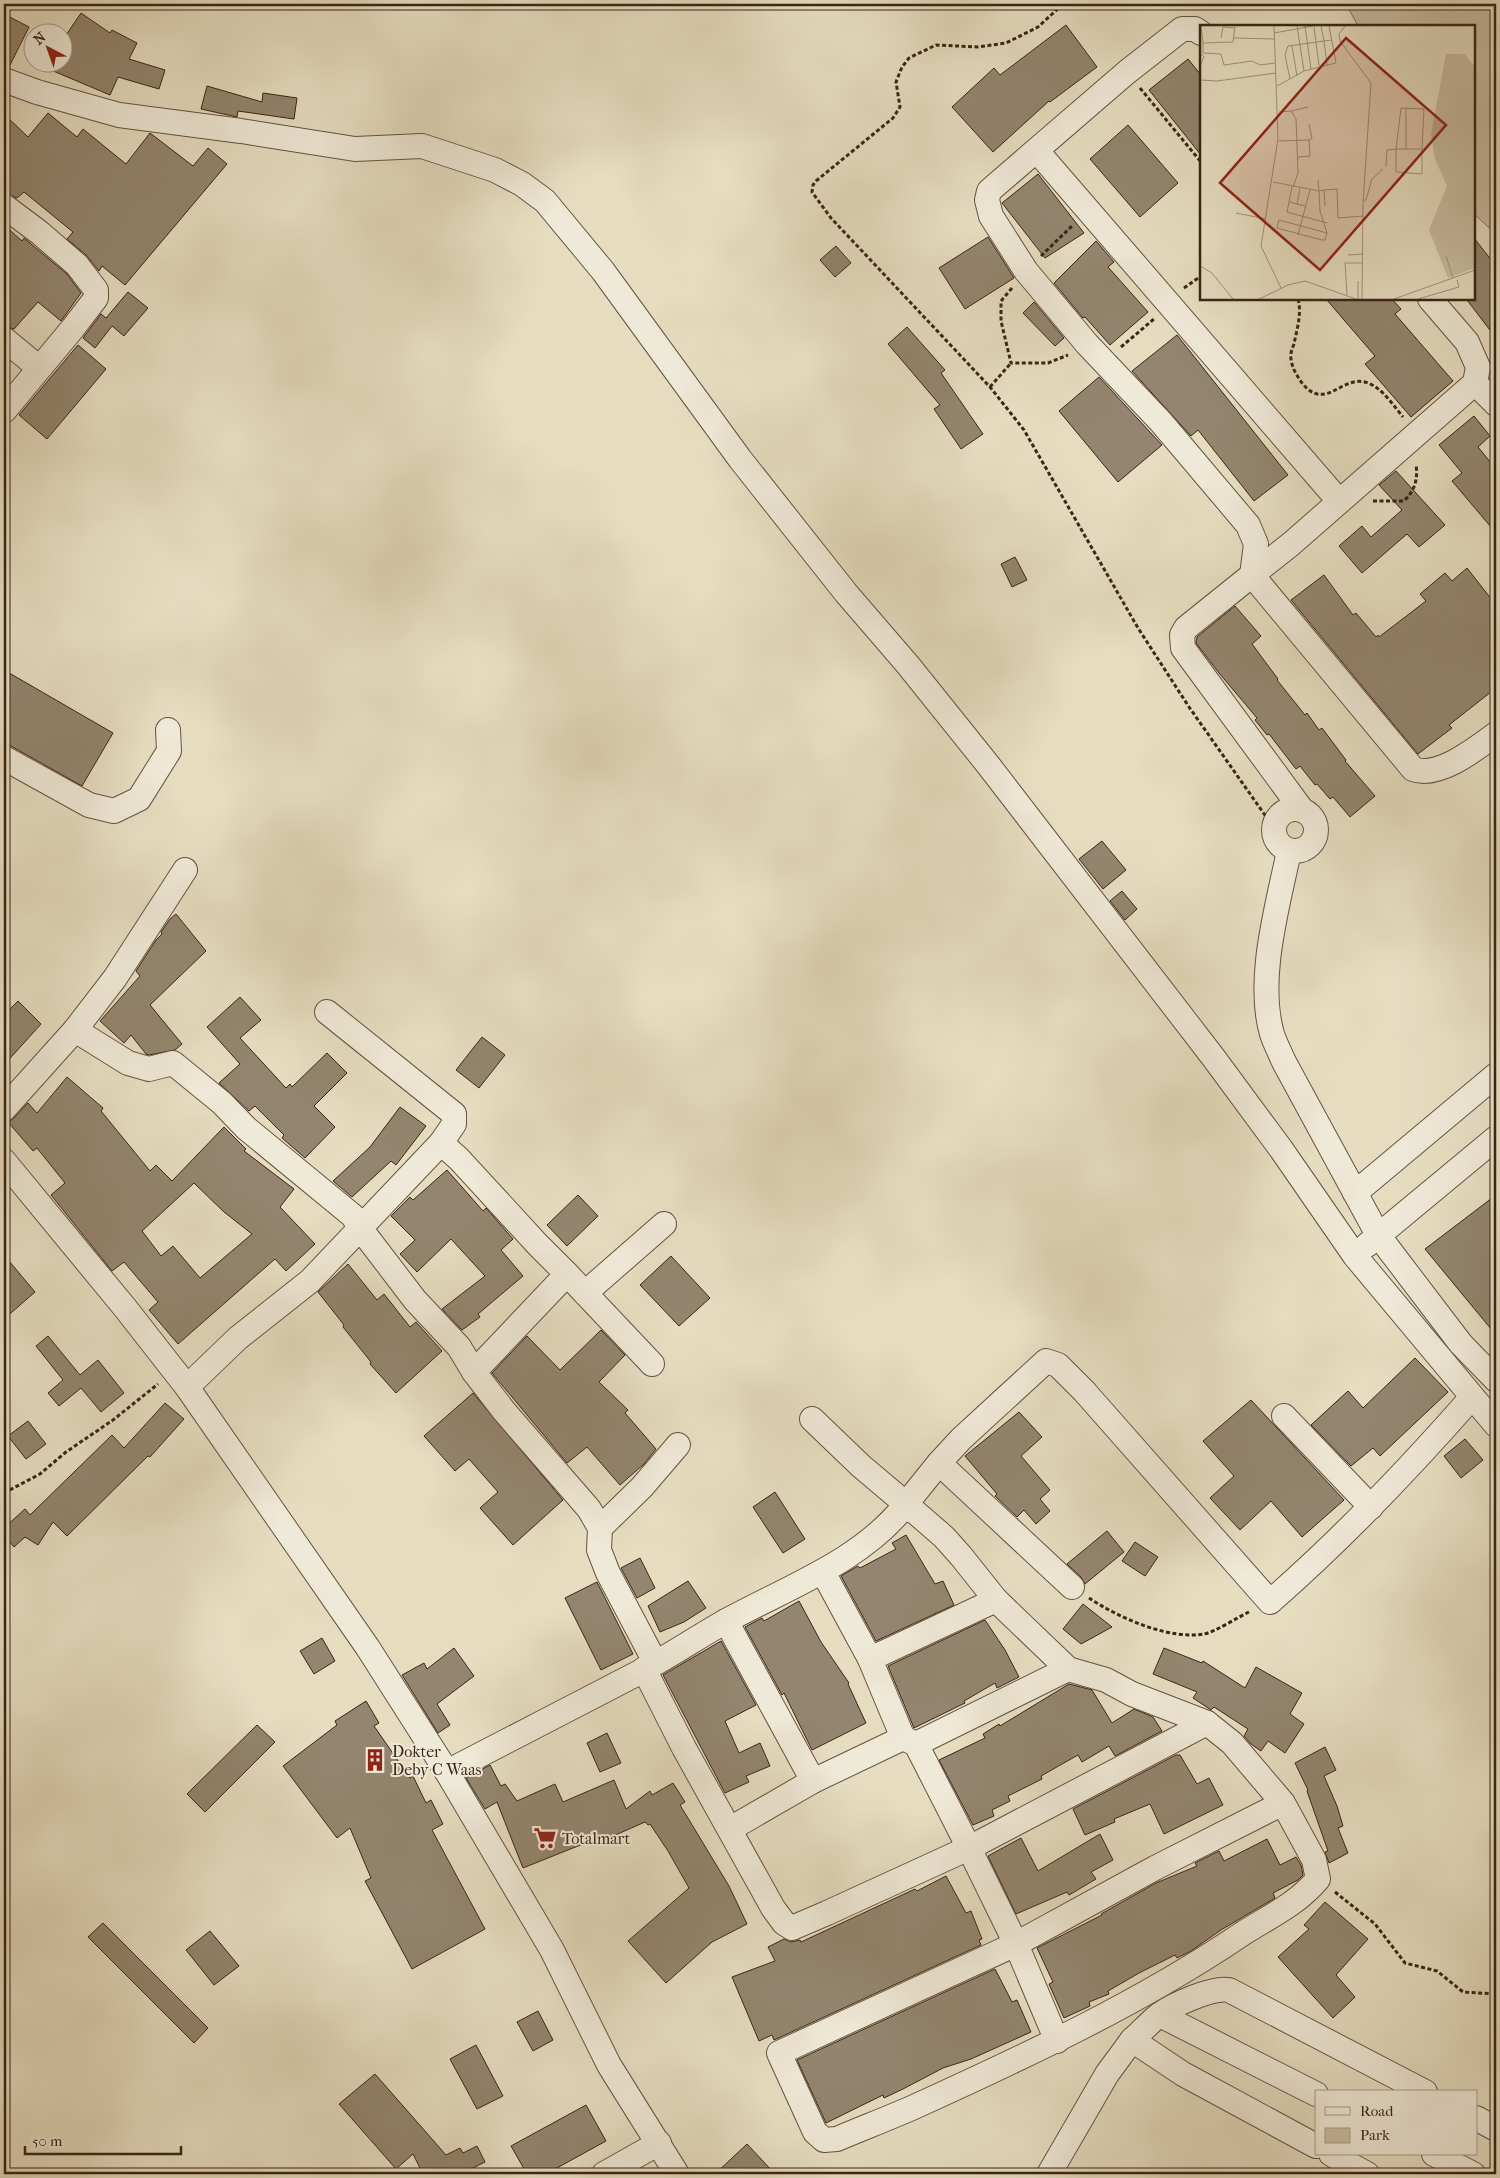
<svg xmlns="http://www.w3.org/2000/svg" width="1500" height="2178" viewBox="0 0 1500 2178" font-family="'IM FELL French Canon',serif">
	<style>
		.green { fill: #c9bea4; stroke: #82725d }
		.building { fill: #93856f; stroke: #3a2516; fill-rule: evenodd }
		.lines { fill: none; stroke-linecap: round; stroke-linejoin: round }
		.minor-casing { stroke: #655341; stroke-width: 26 }
		.path { stroke: #3a2516; stroke-width: 3; stroke-dasharray: 4 2.5; stroke-linecap: butt }
		.minor { stroke: #efe9d7; stroke-width: 24 }
		.labels { text-anchor: middle; dominant-baseline: central; stroke-width: 4; stroke-linejoin: round; paint-order: stroke }
		.poi-label { font-size: 16px; fill: #3a2516; stroke: #efe9d7; text-anchor: start }
		.inset-road { fill: none; stroke: #a1937d; stroke-width: 1 }
		.view { fill: #8f2418; fill-opacity: 0.15; stroke: #8f2418; stroke-width: 2.5 }
		.inset-edge { fill: none; stroke: #3a2516; stroke-width: 2.5 }
	</style>
	<rect width="100%" height="100%" fill="#e6ddc1"/>
	<filter id="stains"><feTurbulence type="fractalNoise" baseFrequency=".004" numOctaves="4"/><feColorMatrix values="0 0 0 0 .2 0 0 0 0 .09 0 0 0 0 .02 0 0 0 .5 -.17"/></filter>
	<radialGradient id="worn" r=".72"><stop offset=".6" stop-color="#630" stop-opacity="0"/><stop offset="1" stop-color="#630" stop-opacity=".3"/></radialGradient>
	<path class="green" d="M1346,4h150v230l-22,-20v-188h-116z"/>
	<g class="building">
		<path d="M81,13l29,20 2,-3 25,13 -8,16 36,11 -6,19 -41,-12 -8,18 -78,-33h30v-21z"/>
		<path d="M4,14l25,13 -20,40h-5z"/>
		<path d="M1066,25l31,42 -47,35 -1,-1 -56,51 -41,-45 42,-39 6,7z"/>
		<path d="M1188,59l13,16v80l-52,-65z"/>
		<path d="M207,86l55,16 1,-9 34,5 -3,21 -56,-8 -1,6 -36,-8z"/>
		<path d="M48,113l29,24 6,-8 43,35 24,-31 43,33 15,-18 19,16 -102,121 -23,-19 -3,5 -13,-16 -19,-16 6,-7 -49,-40 -7,6 -13,-5v-79l24,23z"/>
		<path d="M1128,125l50,58 -38,34 -50,-58z"/>
		<path d="M1038,174l46,59 -39,25 -43,-55z"/>
		<path d="M4,225l18,16 2,-3 7,6 36,30 14,19 -20,28 -23,-19 -24,27 -10,-3z"/>
		<path d="M988,237l26,41 -49,31 -26,-41z"/>
		<path d="M1474,238l22,28v72l-29,-38 7,-1z"/>
		<path d="M1096,241l18,21 -6,5 40,45 -38,33 -25,-28 -2,1 -29,-35z"/>
		<path d="M836,246l15,17 -16,14 -15,-17z"/>
		<path d="M128,292l20,16 -24,28 -12,-10 -17,22 -12,-10 18,-24 5,4z"/>
		<path d="M1326,299h66l9,10 -6,5 58,67 -42,36 -46,-53 10,-8z"/>
		<path d="M1034,302l30,36 -9,8 -32,-33z"/>
		<path d="M907,327l38,43 -4,3 42,61 -22,15 -27,-40 6,-4 -52,-61z"/>
		<path d="M1177,335l111,140 -34,26 -56,-71 -7,6 -59,-65z"/>
		<path d="M78,345l28,24 -59,70 -28,-24z"/>
		<path d="M1099,377l63,68 -44,37 -59,-71z"/>
		<path d="M1474,416l16,20 -12,11 18,22v64l-44,-52 10,-8 -23,-28z"/>
		<path d="M1396,471l49,54 -26,22 -12,-13 -45,39 -23,-27 23,-20 9,11 31,-27 -23,-25z"/>
		<path d="M1015,557l12,23 -15,7 -11,-23z"/>
		<path d="M1467,568l29,37v83l-47,37 3,3 -34,26 -127,-154 33,-25 29,40 3,-2 20,24 2,-2 1,2 47,-36 -6,-7 25,-21 7,8z"/>
		<path d="M1235,606l26,30 -9,8 26,35 -1,1 28,35 2,-2 12,17 3,-2 24,32 -1,1 30,35 -25,21 -17,-20 -3,2 -13,-15 -2,1 -15,-19 -4,3 -27,-35 -2,1 -12,-15 2,-2 -38,-45 -23,-30 1,-6z"/>
		<path d="M4,670l109,63 -31,53 -71,-40 -7,-2z"/>
		<path d="M1102,841l24,29 -23,19 -24,-30z"/>
		<path d="M1122,891l15,18 -12,11 -15,-19z"/>
		<path d="M176,914l30,37 -56,54 32,39 -7,6 -26,5 -3,-1 -15,-19 -7,8 -24,-22 40,-45 -4,-5 20,-31 6,-6 -1,-2 9,-13z"/>
		<path d="M240,997l21,23 -21,18 46,50 4,-4 2,3 35,-34 20,20 -33,33 21,21 -30,31 -23,-20 2,-3 -29,-29 -6,5 -30,-28 21,-19 -33,-37z"/>
		<path d="M18,1001l23,23 -37,41v-50z"/>
		<path d="M482,1037l23,18 -26,33 -23,-18z"/>
		<path d="M67,1077l36,31 -2,3 49,60 6,-6 16,16 52,-54 22,22 -2,2 50,38 -14,18 35,37 -29,27 -11,-12 -97,85 -29,-34 9,-8 -34,-40 -12,9 -61,-76 14,-12 -28,-35 -4,3 -25,-29 6,-4 14,-15 9,10zM194,1183l30,29 28,22 -52,44 -27,-32 -12,10 -19,-25z"/>
		<path d="M400,1107l26,19 -30,39 -5,-4 -39,36 -19,-16 37,-34z"/>
		<path d="M447,1170l36,41 3,-3 27,31 -12,11 22,26 -45,38 2,3 -18,13 -20,-21 43,-33 -34,-37 -34,33 -17,-18 15,-14 -24,-24 19,-19 3,3z"/>
		<path d="M578,1195l20,21 -31,30 -20,-21z"/>
		<path d="M1496,1195v140l-71,-86z"/>
		<path d="M4,1255l31,37 -31,27z"/>
		<path d="M671,1256l39,42 -31,28 -39,-41z"/>
		<path d="M348,1264l29,36 7,-6 26,33 6,-5 26,29 -46,42 -26,-29 1,-2 -28,-35 1,-2 -26,-33z"/>
		<path d="M601,1330l24,25 -26,27 29,28 -3,3 31,36 -12,15 -24,21 -33,-38 -20,16 -75,-90 35,-37 33,34z"/>
		<path d="M48,1336l32,39 18,-15 26,33 -23,19 -20,-24 -22,18 -11,-13 15,-13 -27,-34z"/>
		<path d="M1415,1358l33,34 -68,64 -7,-8 -22,18 -40,-41 37,-34 15,17z"/>
		<path d="M473,1393l90,107 -50,45 -33,-37 18,-16 -29,-33 -14,12 -31,-35z"/>
		<path d="M1251,1400l93,100 -42,37 -31,-36 -31,29 -30,-32 24,-22 -31,-35z"/>
		<path d="M165,1403l19,16 -34,38 -2,-1 -81,80 -14,-14 -15,23 -13,-8 -11,10 -10,-12v-7l21,-19 5,6 82,-80 12,13z"/>
		<path d="M1019,1412l23,25 -21,19 29,34 -10,9 10,12 -14,13 -12,-14 -7,7 -22,-21 2,-2 -32,-38z"/>
		<path d="M28,1421l18,23 -20,15 -18,-23z"/>
		<path d="M1465,1439l18,21 -22,18 -17,-22z"/>
		<path d="M775,1492l30,47 -22,14 -30,-46z"/>
		<path d="M1107,1531l17,21 -39,32 -4,-7 -14,-13z"/>
		<path d="M906,1535l29,49 8,-3 11,24 -78,36 -35,-65 17,-10 2,2 36,-19 -4,-6z"/>
		<path d="M1135,1542l23,15 -13,19 -23,-15z"/>
		<path d="M640,1558l15,30 -18,10 -16,-30z"/>
		<path d="M688,1581l18,27 -22,14 -24,10 -12,-26z"/>
		<path d="M597,1582l36,72 -32,16 -36,-72z"/>
		<path d="M799,1601l22,41 28,41 -1,1 18,39 -54,27 -28,-57 -2,2 -37,-68 17,-9 2,3z"/>
		<path d="M1083,1604l29,23 -31,17 -18,-15z"/>
		<path d="M985,1620l20,30 14,27 -22,11 -2,-5 -31,18 1,2 -51,25 -26,-62z"/>
		<path d="M322,1638l13,23 -21,13 -14,-23z"/>
		<path d="M721,1641l35,64 -31,16 14,32 21,-10 10,23 -24,10 3,6 -24,11 -62,-118z"/>
		<path d="M454,1648l20,28 -37,28 13,21 -12,8 -36,-58 22,-12 3,6z"/>
		<path d="M1164,1648l38,15 1,-2 42,27 11,-21 46,26 -12,21 14,10 -19,29 -17,-12 -7,10 -10,-7 -7,-8 4,-7 -34,-22 -3,3 -18,-12 4,-6 -44,-18z"/>
		<path d="M1069,1684l23,6 20,33 22,-14 19,8 9,14 -47,25 -6,-10 -27,16 -4,-7 -37,21 1,3 -34,17 2,5 -18,9 2,6 -21,9 -34,-65 46,-22 -2,-4 16,-10 1,2z"/>
		<path d="M366,1701l13,22 -5,3 36,52 3,-2 13,27 5,-3 12,24 -11,6 53,99 -73,40 -47,-88 6,-3 -21,-50 -13,10 -54,-72 54,-41 -2,-4z"/>
		<path d="M257,1725l18,17 -70,70 -18,-18z"/>
		<path d="M607,1733l14,30 -21,9 -13,-29z"/>
		<path d="M1325,1747l11,23 -12,6 13,30 6,20 -5,2 10,25 -19,10 -4,-11 3,-1 -21,-60 1,-1 -13,-27z"/>
		<path d="M1176,1755h4l17,29 12,-6 14,27 -59,29 -14,-30 -36,15 1,3 -30,13 -12,-26z"/>
		<path d="M490,1765l11,21 4,-2 12,17 38,-17 8,18 51,-22 12,29 24,-18 2,4 21,-12 12,19 -5,3 49,81 18,38 -35,18 -46,41 -38,-42 61,-53 -21,-37 -18,-27 -2,1 -3,-3 -50,22 -2,-4 -70,28 -26,-66 -12,7 -19,-31z"/>
		<path d="M1100,1834l13,26 -22,12 5,7 -27,16 -2,-3 -51,22 -28,-58 33,-18 17,33z"/>
		<path d="M1267,1839l13,26 16,-8 5,8 2,10 -5,5 -25,13 2,5 -54,32 -30,21 -14,7 -2,-3 -36,18 -31,18 1,3 -20,8 1,4 -26,12 -15,-34 4,-2 -16,-34 65,-33 -1,-1 55,-31 41,-17 -2,-3 24,-12 5,10z"/>
		<path d="M946,1876l20,37 5,-2 11,28 -3,1 2,5 -207,95 -2,-5 -13,6 -27,-64 43,-16 -7,-14 16,-8 7,3 9,-2 1,2 114,-53 2,2z"/>
		<path d="M1325,1902l43,37 -32,36 19,22 -22,21 -55,-61 31,-28 -5,-4z"/>
		<path d="M103,1923l105,105 -14,15 -106,-106z"/>
		<path d="M210,1931l29,35 -25,19 -28,-35z"/>
		<path d="M995,1969l17,33 5,-2 14,32 -60,27 -28,9 -40,21 -19,9 -1,-3 -57,28 -29,-63z"/>
		<path d="M538,2011l15,29 -20,11 -16,-29z"/>
		<path d="M476,2045l27,51 -26,13 -27,-50z"/>
		<path d="M375,2074l71,81 14,-7 3,5 14,-7 8,16 -14,7 3,5h-51l-10,-20 -17,15 -57,-65z"/>
		<path d="M586,2105l20,36 -60,33h-19l-16,-28z"/>
		<path d="M747,2144l28,30h-60z"/>
	</g>
	<g class="lines">
		<defs>
			<g id="minor">
				<path d="M1201,33l-6,-4h-13l-55,43 -138,119 -2,9 4,16 35,55 61,73 74,78 87,103 8,19 -4,31"/>
				<path d="M4,80l33,12 82,23 122,16 114,18 67,-3 73,24 27,14 23,17 58,70 137,188 106,134 62,72 81,101 224,291 68,92 74,107 141,169"/>
				<path d="M1037,151l302,350"/>
				<path d="M4,206l36,27 37,32 19,25v8l-23,30 -69,83"/>
				<path d="M1430,299l37,43 11,25 -3,16"/>
				<path d="M4,339l34,28"/>
				<path d="M1252,575l39,-31 184,-161 21,21"/>
				<path d="M4,758l85,47 25,6 25,-12 30,-48 -1,-21"/>
				<circle cx="1295" cy="830" r="21"/>
				<path d="M1302,810l-119,-162 -1,-13 4,-7 66,-53 161,194c25,10 64,-21 83,-35"/>
				<path d="M1289,851c-11,54 -33,128 -17,183 3,9 8,19 12,28l94,173 83,109 35,36"/>
				<path d="M327,1012l127,102v10l-13,19"/>
				<path d="M75,1030l40,-52 70,-108"/>
				<path d="M4,1109l71,-79 53,33 21,6 24,-6 49,40 24,25 107,88 7,12 55,72 44,47 15,25 30,39 85,98 11,19 -1,22 9,23 47,89"/>
				<path d="M4,1161l122,148 61,78 181,261 79,124 105,178 57,115 68,109"/>
				<path d="M1355,1193l141,-118"/>
				<path d="M1367,1245l129,-107"/>
				<path d="M567,1274l85,90"/>
				<path d="M585,1293l79,-69"/>
				<path d="M187,1387l51,-49 72,-57 131,-138 18,16 79,86 29,29 -93,98"/>
				<path d="M1284,1416l87,91"/>
				<path d="M812,1419l49,47 45,38 33,-41"/>
				<path d="M600,1528l42,-41 36,-42"/>
				<path d="M823,1572l47,87 33,79 13,6 53,104 47,96 41,97"/>
				<path d="M1072,1587l-133,-124 22,-24 85,-78 12,4 26,26 186,211c72,-63 139,-133 202,-205"/>
				<path d="M726,1621l87,160"/>
				<path d="M870,1659l126,-59"/>
				<path d="M644,1669l40,79 89,160 11,15 8,5 35,-15 142,-65 238,-125"/>
				<path d="M916,1744l152,-75"/>
				<path d="M447,1772c65,-34 130,-67 195,-101 29,-16 56,-34 84,-50 62,-34 136,-60 180,-117l38,33 17,19 35,44 72,69 38,11 26,14 75,29 25,20 51,60 31,57 4,19c-22,26 -48,37 -76,55 -102,69 -216,122 -328,173 -25,11 -51,21 -77,32l-13,1 -9,-8 -36,-79 237,-109 139,-76 128,-65"/>
				<path d="M730,1829l83,-48 90,-43"/>
				<path d="M1160,2015l156,79"/>
				<path d="M1476,2118l20,11"/>
				<path d="M1316,2146l-133,-72 -51,-34c9,-8 17,-17 27,-25 14,-10 53,-28 70,-25l196,102"/>
				<path d="M1331,2154l36,20"/>
				<path d="M1434,2154l39,20"/>
				<path d="M604,2174l55,-31"/>
				<path d="M1049,2174l58,-100 25,-34"/>
			</g>
		</defs>
		<use href="#minor" class="minor-casing"/>
		<g class="path">
			<path d="M1063,4l-25,23 -32,16 -28,4 -42,-2 -27,13 -7,9 -6,15 4,25 -7,11 -77,63 -3,4 -1,7 19,26 159,169 34,43 114,198 51,79 85,121"/>
			<path d="M1140,88l61,74"/>
			<path d="M1041,256l32,-31"/>
			<path d="M1012,288l-11,13v20l10,42h37l20,-8"/>
			<path d="M1184,288l17,-12"/>
			<path d="M1298,299c4,14 -1,30 -4,45 -2,5 -4,10 -3,15 1,9 6,17 11,24 24,30 40,-10 66,0 14,5 26,23 35,34"/>
			<path d="M1121,347l33,-28"/>
			<path d="M990,387l21,-24"/>
			<path d="M1373,501h31c11,-11 14,-21 12,-37"/>
			<path d="M4,1493l36,-19 26,-22 47,-32 45,-36"/>
			<path d="M1089,1598c30,20 80,42 115,36 11,-2 34,-17 45,-22"/>
			<path d="M1335,1892l40,32 30,39 32,8 26,21 33,2"/>
		</g>
		<use href="#minor" class="minor"/>
	</g>
	<defs>
		<symbol id="building-bare" viewBox="-9 -9 18 18"><path d="M-4-6H4V6H1V3H-1V6H-4ZM-2.5-4.3h1.7v1.8h-1.7ZM.8-4.3h1.7v1.8H.8ZM-2.5-1h1.7V.8h-1.7ZM.8-1h1.7V.8H.8Z" fill="#8f2418" stroke="#efe9d7" stroke-width="2.5" paint-order="stroke"/></symbol>
		<symbol id="supermarket-bare" viewBox="-9 -9 18 18"><path d="M-6-5.5h2.5l.6 2H6L4.5 2H-2.5L-4.4-4H-6ZM-1.5 3.2a1.3 1.3 0 1 0 .1 0ZM3 3.2a1.3 1.3 0 1 0 .1 0Z" fill="#8f2418" stroke="#efe9d7" stroke-width="2.5" paint-order="stroke"/></symbol>
	</defs>
	<g fill-rule="evenodd">
		<use href="#building-bare" x="359" y="1744" width="32" height="32"/>
		<use href="#supermarket-bare" x="529" y="1822" width="32" height="32"/>
	</g>
	<g class="labels">
		<g class="poi-label">
			<text x="392" y="1751">Dokter<tspan x="392" dy="18">Deby C Waas</tspan></text>
			<text x="562" y="1838">Totalmart</text>
		</g>
	</g>
	<g transform="translate(1200 25)">
		<rect width="275" height="275" fill="#e6ddc1"/>
		<path d="M246,29h19l10,13v201l-27,10 -19,-48 18,-44 -12,-27 -4,-25z" fill="#c9bea4"/>
		<path class="inset-road" d="M1,1l2,17M35,1l-2,16 -30,1v10l18,1 3,11 28,-4 8,4 15,-2M74,1l4,113 -17,107 20,42M97,1l7,45M105,1l6,43M121,1l3,15 8,-1M145,1l-6,8 1,7 31,42 -8,120 -1,96M114,2l5,39M74,8l39,-7M21,13l2,-11 11,1M34,13l41,1M92,21l5,30M0,28l4,4 -4,9M90,54l-5,-24 3,-9 36,-5 3,24M0,55l17,1 59,-8M77,61l27,-15 32,-8 -7,-37M91,86l17,-4M79,87l12,-1 5,8 2,54 -5,14M109,99l3,14 -3,2M79,116l30,-1 1,16 -12,1M206,124v-41M186,142l1,-17 9,-1v23l26,2v-25h-26l5,-41 23,1 -2,40M118,155l1,11 5,-1M73,157l46,9 1,20 7,22 -2,7h-3l-45,-12 2,-8 48,13M92,162l-5,25 40,11M163,175h3l6,-21 11,-10M89,177l16,4M97,179l3,-16M125,181l-1,-16 13,-1 1,29 25,-2M36,188l30,6M98,210l12,-45M148,230l15,-1M246,231l7,22M0,241l12,7 21,26M158,256v18M147,270l-2,-32h18M59,274l29,-14 17,-4 51,18M194,274l81,-29M218,274l41,-12 -2,-7"/>
		<path class="view" d="M146,13l100,87 -126,145 -100,-87z"/>
		<rect width="275" height="275" class="inset-edge"/>
	</g>
	<rect width="1500" height="2178" fill="none" stroke="#e6ddc1" stroke-width="20"/>
	<rect x="5" y="5" width="1490" height="2168" fill="none" stroke="#3a2516" stroke-width="2.5"/>
	<rect x="10" y="10" width="1480" height="2158" fill="none" stroke="#3a2516"/>
	<rect x="1315" y="2090" width="162" height="65" fill="#efe9d7" stroke="#a79b8a"/>
	<rect x="1325" y="2107" width="25" height="8" fill="#efe9d7" stroke="#a79b8a"/>
	<text x="1360" y="2116" font-size="15" fill="#3a2516">Road</text>
	<rect x="1325" y="2128" width="25" height="15" fill="#c9bea4" stroke="#a79b8a"/>
	<text x="1360" y="2140" font-size="15" fill="#3a2516">Park</text>
	<g transform="translate(48 48) rotate(319)"><circle r="24" fill="#efe9d7" stroke="#a79b8a"/>
	<path d="M0-4L9 19L0 12L-9 19Z" fill="#8f2418"/>
	<text y="-8" font-size="14" font-weight="bold" text-anchor="middle" fill="#3a2516">N</text>
	</g>
	<path d="M25 2146v8h156v-8" fill="none" stroke="#3a2516" stroke-width="2.5"/>
	<text x="32" y="2146" font-size="15" fill="#3a2516" stroke="#efe9d7" stroke-width="4" paint-order="stroke">50 m</text>
	<rect width="100%" height="100%" filter="url(#stains)"/>
	<rect width="100%" height="100%" fill="url(#worn)"/>
</svg>
